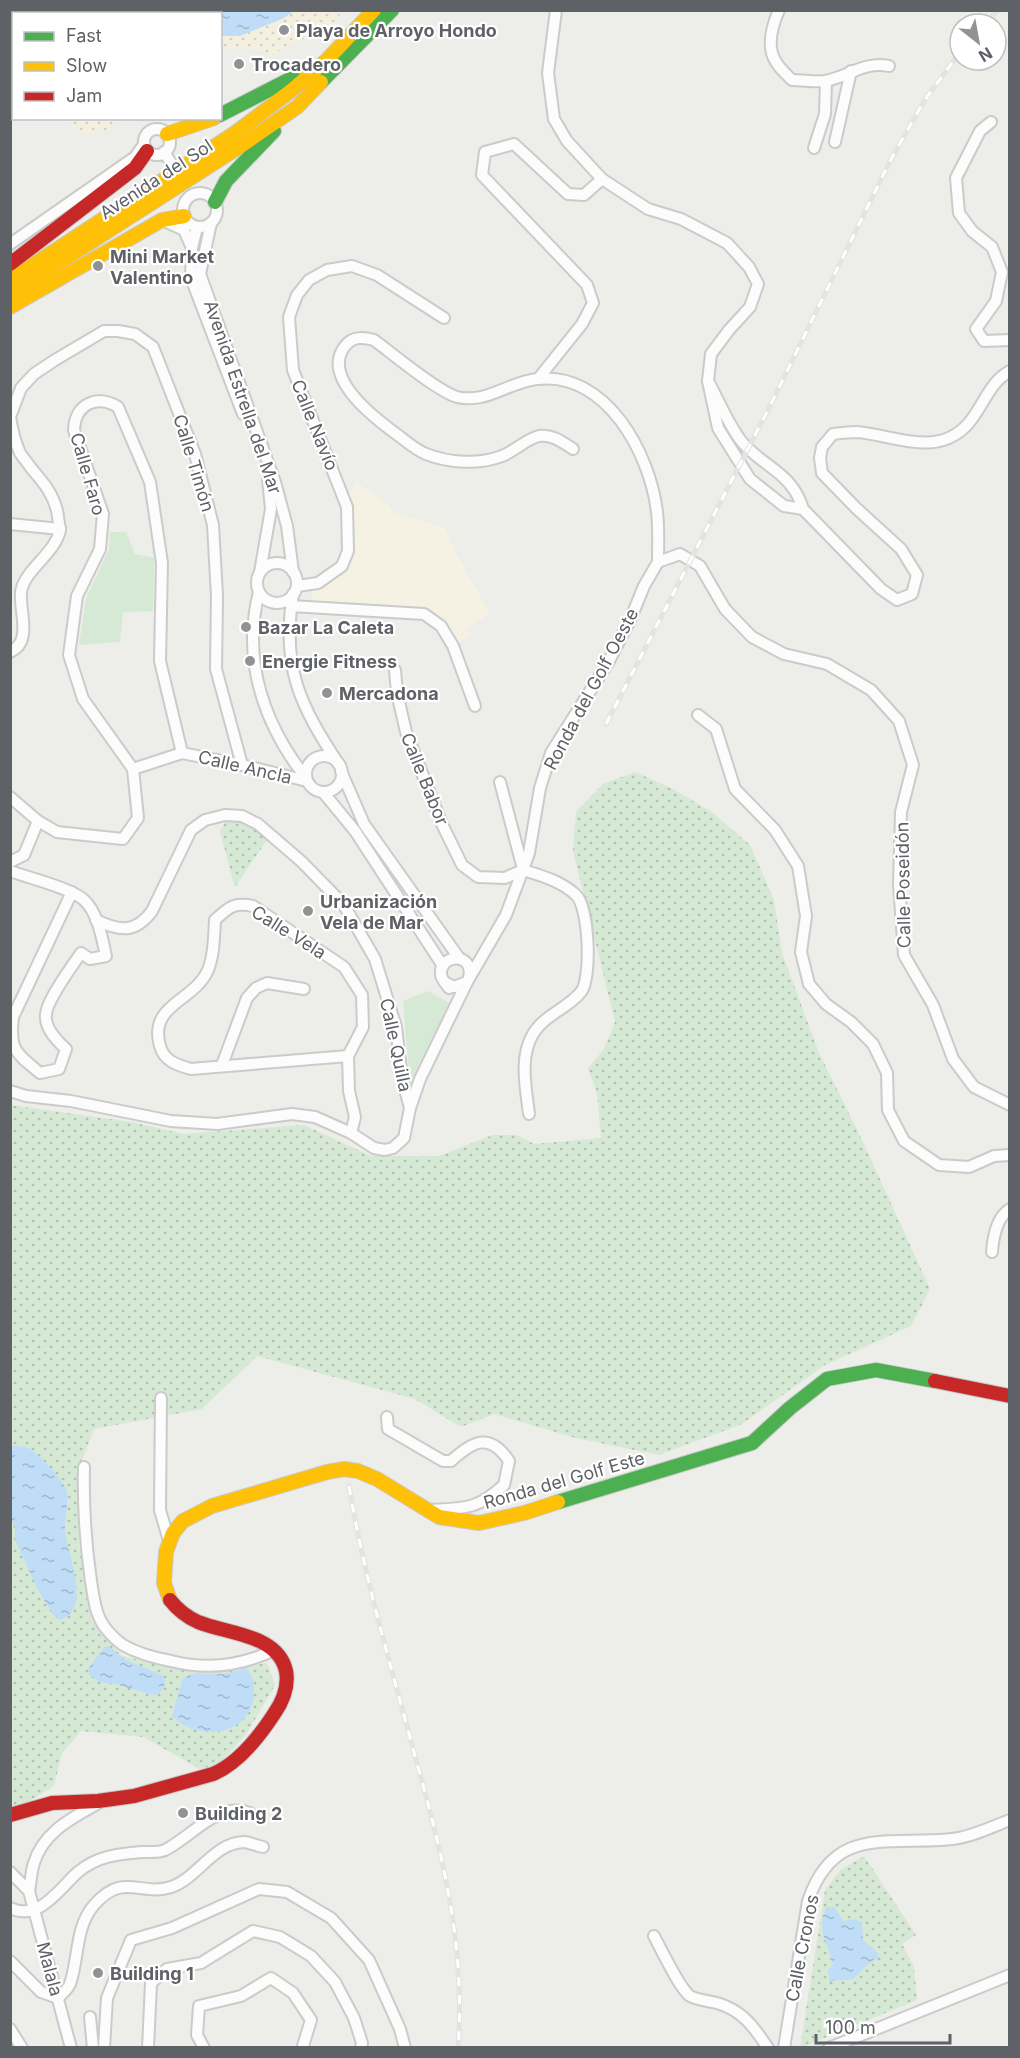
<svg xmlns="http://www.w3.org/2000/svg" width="1020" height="2058" viewBox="0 0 1020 2058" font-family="Inter,sans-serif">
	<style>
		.commercial { fill: #f6f2e3 }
		.grass { fill: url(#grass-dots) }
		.sand { fill: url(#sand-dots) }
		.park { fill: #d6e9d5 }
		.water { fill: url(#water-ripples) }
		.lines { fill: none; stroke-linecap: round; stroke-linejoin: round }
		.street-casing { stroke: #cacbca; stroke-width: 14 }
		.fast-casing { stroke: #c9c9c9; stroke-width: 16 }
		.slow-casing { stroke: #c9c9c9; stroke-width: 16 }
		.jam-casing { stroke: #c9c9c9; stroke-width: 16 }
		.street { stroke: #fcfcfc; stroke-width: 10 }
		.fast { stroke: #4caf50; stroke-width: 14 }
		.slow { stroke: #ffc107; stroke-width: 14 }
		.jam { stroke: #c62828; stroke-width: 14 }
		.rail-casing { stroke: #e3e3e3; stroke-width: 5 }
		.rail { stroke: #fff; stroke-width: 3; stroke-dasharray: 9; stroke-linecap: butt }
		.poi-dot { fill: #909294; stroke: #fff; stroke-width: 2 }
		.labels { text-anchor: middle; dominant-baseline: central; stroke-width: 4.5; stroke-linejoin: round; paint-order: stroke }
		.poi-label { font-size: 18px; font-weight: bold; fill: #5e6166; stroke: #fff; text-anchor: start }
		.street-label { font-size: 18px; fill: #5e6166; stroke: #fff }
	</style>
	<defs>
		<pattern id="grass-dots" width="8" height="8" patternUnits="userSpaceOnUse" patternTransform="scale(1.5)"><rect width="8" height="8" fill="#d6e9d5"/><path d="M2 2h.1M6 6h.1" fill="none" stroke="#b1c0b1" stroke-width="1.8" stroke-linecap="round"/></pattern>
		<pattern id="sand-dots" width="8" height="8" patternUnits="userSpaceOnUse" patternTransform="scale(1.5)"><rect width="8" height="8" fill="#f4f0e0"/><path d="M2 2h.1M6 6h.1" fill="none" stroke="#d4d0c3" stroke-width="1.8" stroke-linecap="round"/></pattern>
		<pattern id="water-ripples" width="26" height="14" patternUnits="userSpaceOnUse" patternTransform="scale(1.5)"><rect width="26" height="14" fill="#bfddf6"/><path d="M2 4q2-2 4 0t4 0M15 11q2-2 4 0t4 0" fill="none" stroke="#9eb7cb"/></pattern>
	</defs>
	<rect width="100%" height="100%" fill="#edede9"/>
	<path class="commercial" d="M356,482l32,22 5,8 52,16 14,31 31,54 -24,15 4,7 -17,11 -29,-32 -107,-7 -5,-10 1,-6 9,-3 21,-15 5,-7 4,-15 1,-40 -6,-13z"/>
	<g class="grass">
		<path d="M635,772l38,17 40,24 37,32 24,55 8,53 37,100 45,91 66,145 -19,37 -86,39 -83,59 -83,31 -83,-17 -82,-24 -33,13 -46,-28 -158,-43 -55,53 -108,20 -16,42 1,73 13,77 30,35 67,15h17l61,-8 8,22 -28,48 -18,20 -12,11 -17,5 -57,-32 -62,-6 -19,22 -8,33 -43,26v-707l120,17 53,12 120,-9 67,31h68l54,-21h24l17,9 67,-6 -4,-45 -9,-25 16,-19 11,-27 -42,-171 3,-39 27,-28z"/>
		<path d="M227,818h14l28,19 -34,50 -15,-55z"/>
		<path d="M864,1856l52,79 -14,9 12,23 3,33 -117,48 25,-158 15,-20z"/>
	</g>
	<g class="sand">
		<path d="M293,11h50l-12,14 -8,-3 -16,15 -37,18c-7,-5 -15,-4 -22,-8l-8,3 -19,-3 -1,-11h20l44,-18z"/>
		<path d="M65,119h45l3,5 -7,7 -8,-3 -6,7 -19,-7 -4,-8z"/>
	</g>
	<g class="park">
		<path d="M110,532h16l9,22 19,4 -1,53 -30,1 -3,30 -41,3 7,-46 23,-50z"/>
		<path d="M428,991l21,12 -39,80 -7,-82z"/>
	</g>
	<g class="water">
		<path d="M11,10h159v1l-1,3h-155v95l-3,1z"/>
		<path d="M198,11h95l-9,7 -44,18h-19l-1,-22 -16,-1z"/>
		<path d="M14,1446c5,0 10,0 14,2 10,4 34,31 38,41 4,12 -2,28 -1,42 2,23 28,79 -5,89l-7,-5 -16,-27 -22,-48v-14l-5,-9 1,-70z"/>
		<path d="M105,1646l5,1 14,12 38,16 4,7c-3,7 -5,12 -13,13l-38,-11 -16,-2 -10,-8 -1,-5z"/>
		<path d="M246,1668c6,6 8,13 8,22 1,45 -54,54 -82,26l10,-36c12,-11 25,-5 39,-6 9,-1 17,-3 25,-6z"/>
		<path d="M826,1907h8l10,14 10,-2 8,3 1,18 16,14 -1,4 -11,7 -14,14 -23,2 -2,-10 5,-7c-6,-23 -17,-34 -7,-57z"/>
	</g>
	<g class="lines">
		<defs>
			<g id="street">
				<path d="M556,10l-8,63 6,46 13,22 35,38 46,30 33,10 46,24 22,24 9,17 -8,23 -21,23 -18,24 -3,27 10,47 32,51 34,27 19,3"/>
				<path d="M779,10c-7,16 -13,37 -3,52 4,7 11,13 16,18 11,0 23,2 33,1 23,-4 39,-20 64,-15"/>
				<path d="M991,122l-11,9 -24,47 3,35 13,18 20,16 10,25 -6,29 -20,28 8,12 26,-1"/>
				<circle cx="157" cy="142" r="13"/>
				<path d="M835,142l16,-71"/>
				<path d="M814,148l11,-34 1,-33"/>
				<path d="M164,152l7,11"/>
				<circle cx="200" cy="210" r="17"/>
				<path d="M162,220l22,10 8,18"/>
				<path d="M211,223l-11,51 75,208 12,44 6,46"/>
				<path d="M197,227l-5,21 -1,30 52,136"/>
				<path d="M10,244l125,-87 7,-10"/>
				<path d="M538,379l44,-55 11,-21 -6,-18 -105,-110 3,-23 29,-8 54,50 16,1 18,-16"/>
				<path d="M708,381c11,20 20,43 34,61 22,26 50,30 61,67l78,80 16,11 15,-6 5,-19 -16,-26 -45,-41 -34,-35 -2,-15 2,-11 11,-13c8,-1 16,-2 24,-2 37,3 79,26 110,-7 16,-17 21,-42 43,-54"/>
				<path d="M10,417l11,-29 13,-14 21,-14 49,-29h14l17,3 18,13 42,107 18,71 4,71 -1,73 26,96"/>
				<path d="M10,417c2,12 5,25 10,36 3,5 8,10 11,15 13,15 24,28 27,48 0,4 2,10 2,14 -5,24 -36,40 -39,62 -2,19 12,50 -11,60"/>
				<path d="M573,449c-11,-7 -21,-15 -34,-13 -13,3 -24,15 -37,20 -24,9 -53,7 -76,-2 -10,-4 -19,-12 -27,-18 -22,-16 -79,-58 -54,-90 8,-10 18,-9 29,-6 19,14 63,51 83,57 29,7 52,-15 80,-18 69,-8 113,74 120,133 2,16 1,33 1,50"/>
				<path d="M10,524l50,5"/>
				<path d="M658,562l22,-8 20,12 25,43 27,28 32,17 43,10 44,26 28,31 14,44 -12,47 -2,72 5,71 29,50 20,54 21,28 36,18"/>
				<circle cx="277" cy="583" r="20"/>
				<path d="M260,572l11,-63 -3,-30"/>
				<path d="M297,586l21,-3 24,-17 6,-15 -1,-44 -54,-137 -4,-53 8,-22 12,-15 18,-10 25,-4 25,9 67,43"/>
				<path d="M259,592c-14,55 -3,106 25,154 7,11 12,21 22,30"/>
				<path d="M293,594c-12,73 7,112 47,172"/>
				<path d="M291,606l133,8 17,12 12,20 22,60"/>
				<path d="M395,670l2,23 9,39 36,92 20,41 16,12 27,1 18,-8c19,6 38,11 53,25 13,12 16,83 5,97 -14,17 -37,23 -48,42 -14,23 -7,55 -4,80"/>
				<path d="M698,715l18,14 19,60 40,41 23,36 8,50 -5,36 8,32 17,20 25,18 22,22 14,29 1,37 16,31 35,24 30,2 25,-11 16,-1"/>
				<circle cx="324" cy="774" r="18"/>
				<path d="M133,769l-50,-70 -14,-44 8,-59 23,-47 3,-35 -29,-84c1,-26 23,-36 44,-23l32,75 12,81 -2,98 22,92"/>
				<path d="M133,769l49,-16 60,12 65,16"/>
				<path d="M341,771l23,53 95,134"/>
				<path d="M500,782l23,87"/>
				<path d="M323,792l32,39 88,135"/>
				<path d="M10,797l28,24 19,11 66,7 15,-21 -5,-49"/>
				<path d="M10,862l14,-7 14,-34"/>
				<path d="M10,871c19,7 61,17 74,29 14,13 18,38 22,56l-16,3 -9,-6c-9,13 -34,47 -35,61 -2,14 11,27 20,35l-7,20 -19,4c-24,-20 -31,-23 -27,-56l59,-125"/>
				<path d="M96,920c23,11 39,14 56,-9l39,-81 14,-10 20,-5 17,1 16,8 44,38 42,43 31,54 21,68 6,51 8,30"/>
				<path d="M446,983l8,4 13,-5 39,-67 23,-62 11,-65 11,-35 58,-92 22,-43 13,-32 14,-24"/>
				<path d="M449,988c-3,-4 -7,-8 -8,-13 -3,-21 34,-24 28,3"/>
				<path d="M348,1056l-157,13c-14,-4 -27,-8 -31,-23 -12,-42 34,-44 48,-76 6,-15 6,-33 7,-50 14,-13 19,-18 38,-14l91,61 18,28 1,32 -15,29 1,35 6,26 -4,16"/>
				<path d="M222,1065l25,-67 9,-10 11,-5 37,6"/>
				<path d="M10,1091l16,5 45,5 100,20 46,3 75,-10 23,3 36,16 23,15 11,2 8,-2 11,-10 6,-30 10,-29 47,-97"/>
				<path d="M992,1252c1,-14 5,-35 18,-43"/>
				<path d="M161,1398l-1,112 9,31"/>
				<path d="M387,1417l1,12 55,32h8c21,-19 38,-30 58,0l-5,24c-29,26 -39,23 -77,25"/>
				<path d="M84,1467c-1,41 1,73 7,114 2,12 3,25 8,36 4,10 15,22 24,28 14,8 32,13 48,16 35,9 70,5 103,-11"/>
				<path d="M10,1872l19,19c2,-9 2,-20 5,-28 10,-33 41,-46 68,-62"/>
				<path d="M29,1891l42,157"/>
				<path d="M10,1908c29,14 49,-19 68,-36 19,-16 40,-18 64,-20 8,0 16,1 23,-2 27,-13 52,-49 85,-37"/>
				<path d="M654,1936c7,13 26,53 36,60 7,4 19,5 27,7 25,7 37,24 51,45"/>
				<path d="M10,1961l31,31 17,6c4,-4 10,-9 12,-14 9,-26 5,-57 24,-79 30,-34 46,-8 77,-18 27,-9 43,-45 74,-45 6,1 13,4 18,5"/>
				<path d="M90,2017l3,31"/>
				<path d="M10,2029l12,19"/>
				<path d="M104,2048l3,-50 24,-58 41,-12 87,-39 28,3 44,26 38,42 31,69 5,19"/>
				<path d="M148,2048l3,-65 16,-14 34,-6 52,-32 27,6 31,19 24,26 19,36 8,25 -1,5"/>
				<path d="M204,2048l-7,-13 2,-29 42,-10 30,-18 22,15 18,27 -8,26"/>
				<path d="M784,2048l24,-147c26,-77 81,-55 144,-62 20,-2 39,-12 58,-19"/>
				<path d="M829,2048l181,-73"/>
			</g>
			<g id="fast">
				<path d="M321,82l71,-72"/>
				<path d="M220,115l78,-40"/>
				<path d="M215,202l11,-21 48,-50"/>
				<path d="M558,1502l194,-59 38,-35 37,-29 49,-9 59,11"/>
			</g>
			<g id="slow">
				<path d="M167,134l47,-16"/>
				<path d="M10,280l225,-147 57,-43 35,-30 47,-50"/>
				<path d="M10,294l235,-151 52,-36 24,-25"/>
				<path d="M10,307l152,-87 22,-4"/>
				<path d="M170,1600l-6,-17 2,-31 7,-19 10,-12 29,-15 115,-34 17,-3 14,2 19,8 62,38 40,6 45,-10 34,-11"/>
			</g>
			<g id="jam">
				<path d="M10,264l125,-96 12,-17"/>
				<path d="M935,1381l75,15"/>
				<path d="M10,1815l42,-12 46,-2 36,-5 79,-22c26,-11 46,-37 61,-60 9,-13 15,-27 12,-43 -8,-37 -59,-37 -88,-49 -11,-5 -21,-13 -28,-22"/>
			</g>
		</defs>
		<use href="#street" class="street-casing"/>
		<use href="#fast" class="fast-casing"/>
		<use href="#slow" class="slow-casing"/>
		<use href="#jam" class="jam-casing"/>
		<use href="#street" class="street"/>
		<use href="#fast" class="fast"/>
		<use href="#slow" class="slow"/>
		<use href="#jam" class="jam"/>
		<defs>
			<g id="rail">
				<path d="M985,24l13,-14"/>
				<path d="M606,724l163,-316 121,-247 34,-60 36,-49"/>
				<path d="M349,1486c15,91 42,180 66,270 27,97 51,190 43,292"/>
			</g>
		</defs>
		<use href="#rail" class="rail-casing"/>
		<use href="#rail" class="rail"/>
	</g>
	<g class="poi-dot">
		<circle cx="284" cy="30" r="6"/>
		<circle cx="239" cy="64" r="6"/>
		<circle cx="98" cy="266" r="6"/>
		<circle cx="246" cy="627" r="6"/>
		<circle cx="250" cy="661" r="6"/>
		<circle cx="327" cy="693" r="6"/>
		<circle cx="308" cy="911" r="6"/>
		<circle cx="183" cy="1813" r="6"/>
		<circle cx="98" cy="1973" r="6"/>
	</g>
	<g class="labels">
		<g class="poi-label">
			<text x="296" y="30">Playa de Arroyo Hondo</text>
			<text x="251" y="64">Trocadero</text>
			<text x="110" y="256">Mini Market<tspan x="110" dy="21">Valentino</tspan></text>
			<text x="258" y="627">Bazar La Caleta</text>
			<text x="262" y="661">Energie Fitness</text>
			<text x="339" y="693">Mercadona</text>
			<text x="320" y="901">Urbanización<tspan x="320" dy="21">Vela de Mar</tspan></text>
			<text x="195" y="1813">Building 2</text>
			<text x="110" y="1973">Building 1</text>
		</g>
		<g class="street-label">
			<text transform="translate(156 179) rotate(-33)">Avenida del Sol</text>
			<text transform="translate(243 397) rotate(71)">Avenida Estrella del Mar</text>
			<text transform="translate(315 425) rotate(68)">Calle Navío</text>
			<text transform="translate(194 463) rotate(73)">Calle Timón</text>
			<text transform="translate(88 474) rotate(74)">Calle Faro</text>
			<text transform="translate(591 689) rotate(-62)">Ronda del Golf Oeste</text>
			<text transform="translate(245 767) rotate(13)">Calle Ancla</text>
			<text transform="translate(425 779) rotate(68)">Calle Babor</text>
			<text transform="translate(903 885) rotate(-91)">Calle Poseidón</text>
			<text transform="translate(289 932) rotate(32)">Calle Vela</text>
			<text transform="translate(396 1045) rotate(78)">Calle Quilla</text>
			<text transform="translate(564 1480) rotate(-16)">Ronda del Golf Este</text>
			<text transform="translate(802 1948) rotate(-79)">Calle Cronos</text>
			<text transform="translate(50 1969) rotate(75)">Malala</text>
		</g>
	</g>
	<rect width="1020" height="2058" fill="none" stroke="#5e6166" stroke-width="24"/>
	<rect x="12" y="12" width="210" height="108" fill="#ffffff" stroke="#bfc0c2" stroke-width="1.5"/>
	<rect x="24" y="32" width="30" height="9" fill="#4caf50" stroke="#bfc0c2" stroke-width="1.5"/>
	<text x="66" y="42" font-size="18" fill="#5e6166">Fast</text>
	<rect x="24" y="62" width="30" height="9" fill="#ffc107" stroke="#bfc0c2" stroke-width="1.5"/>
	<text x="66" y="72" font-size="18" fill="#5e6166">Slow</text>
	<rect x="24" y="92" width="30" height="9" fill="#c62828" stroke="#bfc0c2" stroke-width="1.5"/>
	<text x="66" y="102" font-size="18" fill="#5e6166">Jam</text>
	<g transform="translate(978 42) rotate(149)"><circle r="28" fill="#ffffff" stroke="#bfc0c2" stroke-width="1.5"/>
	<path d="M0-4.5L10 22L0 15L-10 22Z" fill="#909294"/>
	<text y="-9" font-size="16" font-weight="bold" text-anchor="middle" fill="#5e6166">N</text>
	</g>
	<path d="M816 2034v9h134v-9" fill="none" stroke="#5e6166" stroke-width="3"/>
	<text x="825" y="2034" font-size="18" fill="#5e6166" stroke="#ffffff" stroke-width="4.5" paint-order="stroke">100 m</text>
</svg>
